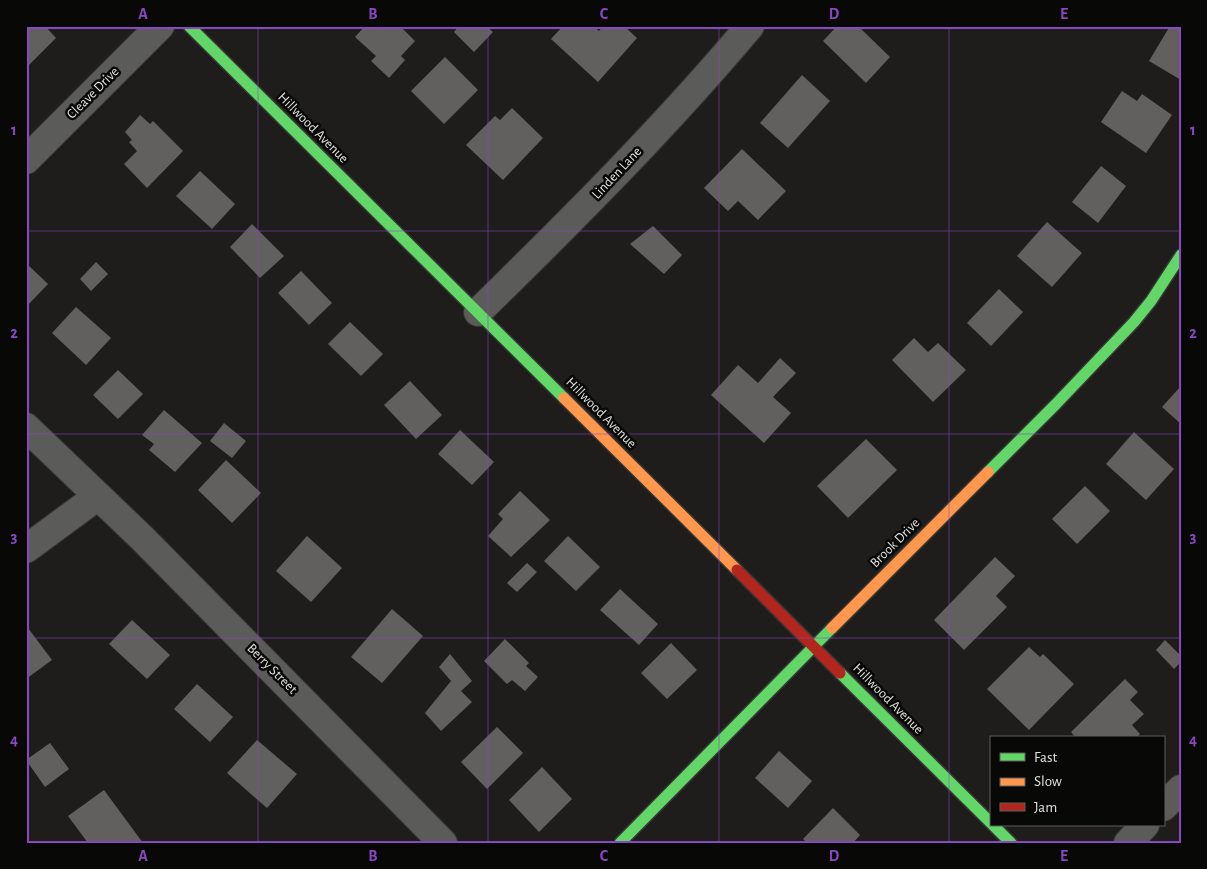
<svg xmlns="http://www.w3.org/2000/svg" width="1207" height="869" viewBox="0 0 1207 869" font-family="'Alegreya Sans',sans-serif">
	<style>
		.building { fill: #61605f }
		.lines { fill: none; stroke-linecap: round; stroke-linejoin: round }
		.street-casing { stroke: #373735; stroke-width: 30 }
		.fast-casing { stroke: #373735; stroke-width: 14 }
		.slow-casing { stroke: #373735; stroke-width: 14 }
		.jam-casing { stroke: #373735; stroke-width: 14 }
		.street { stroke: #5b5b5a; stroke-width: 28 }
		.fast { stroke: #63d668; stroke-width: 11 }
		.slow { stroke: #ff974d; stroke-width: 11 }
		.jam { stroke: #b3261e; stroke-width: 11 }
		.grid { fill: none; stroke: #8a47c4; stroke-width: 1; stroke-opacity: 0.55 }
		.labels { text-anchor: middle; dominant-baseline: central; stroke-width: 5; stroke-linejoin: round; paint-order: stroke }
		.street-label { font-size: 14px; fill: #e2e2e0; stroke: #080807 }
		.neatline { fill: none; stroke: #8a47c4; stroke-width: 2 }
		.grid-label { font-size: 16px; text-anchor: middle; font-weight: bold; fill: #8a47c4 }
	</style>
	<rect width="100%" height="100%" fill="#1e1d1c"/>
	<g class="building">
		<path d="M26,26h19l11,12 -30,30z"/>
		<path d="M365,26h35l15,15 -14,15 4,4 -16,18 -18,-17 5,-5 -21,-19z"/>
		<path d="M459,26h27l7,6 -19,20 -20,-20z"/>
		<path d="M563,26h30l6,5 4,-5h21l13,12 -39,44 -47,-43z"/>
		<path d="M837,26h21l32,31 -24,26 -43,-42z"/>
		<path d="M1170,26h11v54l-32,-19z"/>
		<path d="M445,57l33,33 -34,34 -33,-33z"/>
		<path d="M802,75l28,26 -42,47 -28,-25z"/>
		<path d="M1122,91l15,10 5,-7 30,21 -26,38 -45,-31z"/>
		<path d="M512,108l31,30 -40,42 -37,-35 29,-29 5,4z"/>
		<path d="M140,115l10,9 3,-3 30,30 -36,37 -23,-24 13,-13 -8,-9 3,-2 -7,-8z"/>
		<path d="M742,149l44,42 -28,29 -20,-19 -10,10 -24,-23z"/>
		<path d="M1101,166l25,20 -28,37 -26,-21z"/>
		<path d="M200,171l35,33 -23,25 -36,-33z"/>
		<path d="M1047,222l35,31 -30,34 -35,-31z"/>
		<path d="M252,224l32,32 -24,22 -30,-31z"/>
		<path d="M653,226l29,29 -18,19 -34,-30z"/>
		<path d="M96,262l12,12 -17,17 -11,-12z"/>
		<path d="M26,263l22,21 -22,23z"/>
		<path d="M301,271l31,32 -23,22 -31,-32z"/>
		<path d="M999,289l24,23 -32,34 -24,-23z"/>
		<path d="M76,307l35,31 -25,27 -34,-32z"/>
		<path d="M350,322l33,32 -22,22 -33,-32z"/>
		<path d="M914,338l14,14 10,-9 28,27 -33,32 -41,-42z"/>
		<path d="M780,358l16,15 -23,24 18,16 -27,30 -53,-48 27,-30 20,18z"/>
		<path d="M118,370l25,24 -25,25 -25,-24z"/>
		<path d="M410,381l32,34 -26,24 -32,-34z"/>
		<path d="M1181,386v38l-19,-17z"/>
		<path d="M164,410l38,33 -27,29 -26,-22 5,-6 -12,-9z"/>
		<path d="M224,423l22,18 -14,17 -22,-17z"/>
		<path d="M460,430l34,32 -22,23 -34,-31z"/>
		<path d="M1134,432l40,37 -28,31 -40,-36z"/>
		<path d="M866,439l31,31 -49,48 -31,-32z"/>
		<path d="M226,460l35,33 -29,30 -34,-33z"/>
		<path d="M1085,486l25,25 -33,33 -25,-25z"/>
		<path d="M520,491l30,29 -39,37 -23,-21 15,-17 -5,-5z"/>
		<path d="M307,536l35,32 -31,34 -35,-31z"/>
		<path d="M568,536l32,31 -24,24 -32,-30z"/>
		<path d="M995,557l20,19 -19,20 11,11 -43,43 -30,-30z"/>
		<path d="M527,563l10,9 -20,20 -10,-9z"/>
		<path d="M620,589l38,35 -19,21 -39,-35z"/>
		<path d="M392,609l31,27 -41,47 -31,-26z"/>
		<path d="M132,620l38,35 -23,24 -38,-35z"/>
		<path d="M28,628l24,32 -26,19v-50z"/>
		<path d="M505,639l24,24 -3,3 12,11 -13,14 -13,-11 -5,4 -23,-23z"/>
		<path d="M1165,640l16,16v6l-7,7 -18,-19z"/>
		<path d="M671,643l26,27 -30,29 -26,-26z"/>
		<path d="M1029,647l11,10 3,-3 31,30 -45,46 -42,-41z"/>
		<path d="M450,654l22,27 -11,10 11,11 -31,29 -16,-18 26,-32 -12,-14z"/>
		<path d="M1125,679l13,13 -8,8 14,14 -12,11 8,9 -4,4h-60l-5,-6z"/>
		<path d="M197,684l36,33 -23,25 -36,-33z"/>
		<path d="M497,727l26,26 -36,36 -26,-27z"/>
		<path d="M257,740l40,34 -30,34 -40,-35z"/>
		<path d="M50,743l19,26 -24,18 -19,-27z"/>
		<path d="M779,751l33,30 -24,27 -33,-30z"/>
		<path d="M542,767l30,32 -33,33 -30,-32z"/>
		<path d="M104,790l39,53h-55l-20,-27z"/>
		<path d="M833,808l27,27 -7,8h-46l-4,-4z"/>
	</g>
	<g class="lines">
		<defs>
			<g id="street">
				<path d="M26,160l134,-134"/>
				<path d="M478,312c94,-92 187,-185 272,-286"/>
				<path d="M26,427l117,112 300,304"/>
				<path d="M26,549l72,-53"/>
				<path d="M1163,807l18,-18"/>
				<path d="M1128,843l17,-18"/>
			</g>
			<g id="fast">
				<path d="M189,26l375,372"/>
				<path d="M988,472l68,-68 78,-82 17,-21 30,-46"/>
				<path d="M840,673l151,150"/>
				<path d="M993,825l18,18"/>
				<path d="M620,843l212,-215"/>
			</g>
			<g id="slow">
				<path d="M564,398l173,172"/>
				<path d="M832,628l156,-156"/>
			</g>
			<path id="jam" d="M737,570l103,103"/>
		</defs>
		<use href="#street" class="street-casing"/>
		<use href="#fast" class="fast-casing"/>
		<use href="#slow" class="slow-casing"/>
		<use href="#jam" class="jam-casing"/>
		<use href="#street" class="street"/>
		<use href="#fast" class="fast"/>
		<use href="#slow" class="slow"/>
		<use href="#jam" class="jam"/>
	</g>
	<path class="grid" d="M258,26v817M488,26v817M719,26v817M949,26v817M26,231h1155M26,434h1155M26,638h1155"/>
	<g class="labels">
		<g class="street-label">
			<text transform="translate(93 93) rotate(-45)">Cleave Drive</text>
			<text transform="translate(313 128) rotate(45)">Hillwood Avenue</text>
			<text transform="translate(617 173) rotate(-47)">Linden Lane</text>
			<text transform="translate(601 413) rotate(45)">Hillwood Avenue</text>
			<text transform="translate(895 543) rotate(-45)">Brook Drive</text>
			<text transform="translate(272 669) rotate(45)">Berry Street</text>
			<text transform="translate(888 699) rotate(45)">Hillwood Avenue</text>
		</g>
	</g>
	<rect width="1207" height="869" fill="none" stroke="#080807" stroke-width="55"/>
	<rect x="990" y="736" width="175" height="90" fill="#080807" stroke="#5f5f5e"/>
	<rect x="1000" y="753" width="25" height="8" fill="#63d668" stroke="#5f5f5e"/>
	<text x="1034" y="762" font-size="15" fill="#e2e2e0">Fast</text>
	<rect x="1000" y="778" width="25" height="8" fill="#ff974d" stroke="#5f5f5e"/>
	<text x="1034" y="786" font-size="15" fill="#e2e2e0">Slow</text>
	<rect x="1000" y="803" width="25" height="8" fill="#b3261e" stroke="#5f5f5e"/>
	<text x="1034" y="812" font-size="15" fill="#e2e2e0">Jam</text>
	<rect x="28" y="28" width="1152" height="814" class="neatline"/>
	<g class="grid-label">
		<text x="143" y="19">A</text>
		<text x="373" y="19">B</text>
		<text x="604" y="19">C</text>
		<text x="834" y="19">D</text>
		<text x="1064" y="19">E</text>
		<text x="14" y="135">1</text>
		<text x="1193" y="135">1</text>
		<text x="14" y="338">2</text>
		<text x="1193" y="338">2</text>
		<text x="14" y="542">3</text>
		<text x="1193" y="542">3</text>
		<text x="14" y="745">4</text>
		<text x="1193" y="745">4</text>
		<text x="143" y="861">A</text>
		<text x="373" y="861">B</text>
		<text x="604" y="861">C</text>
		<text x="834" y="861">D</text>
		<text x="1064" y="861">E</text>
	</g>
</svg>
